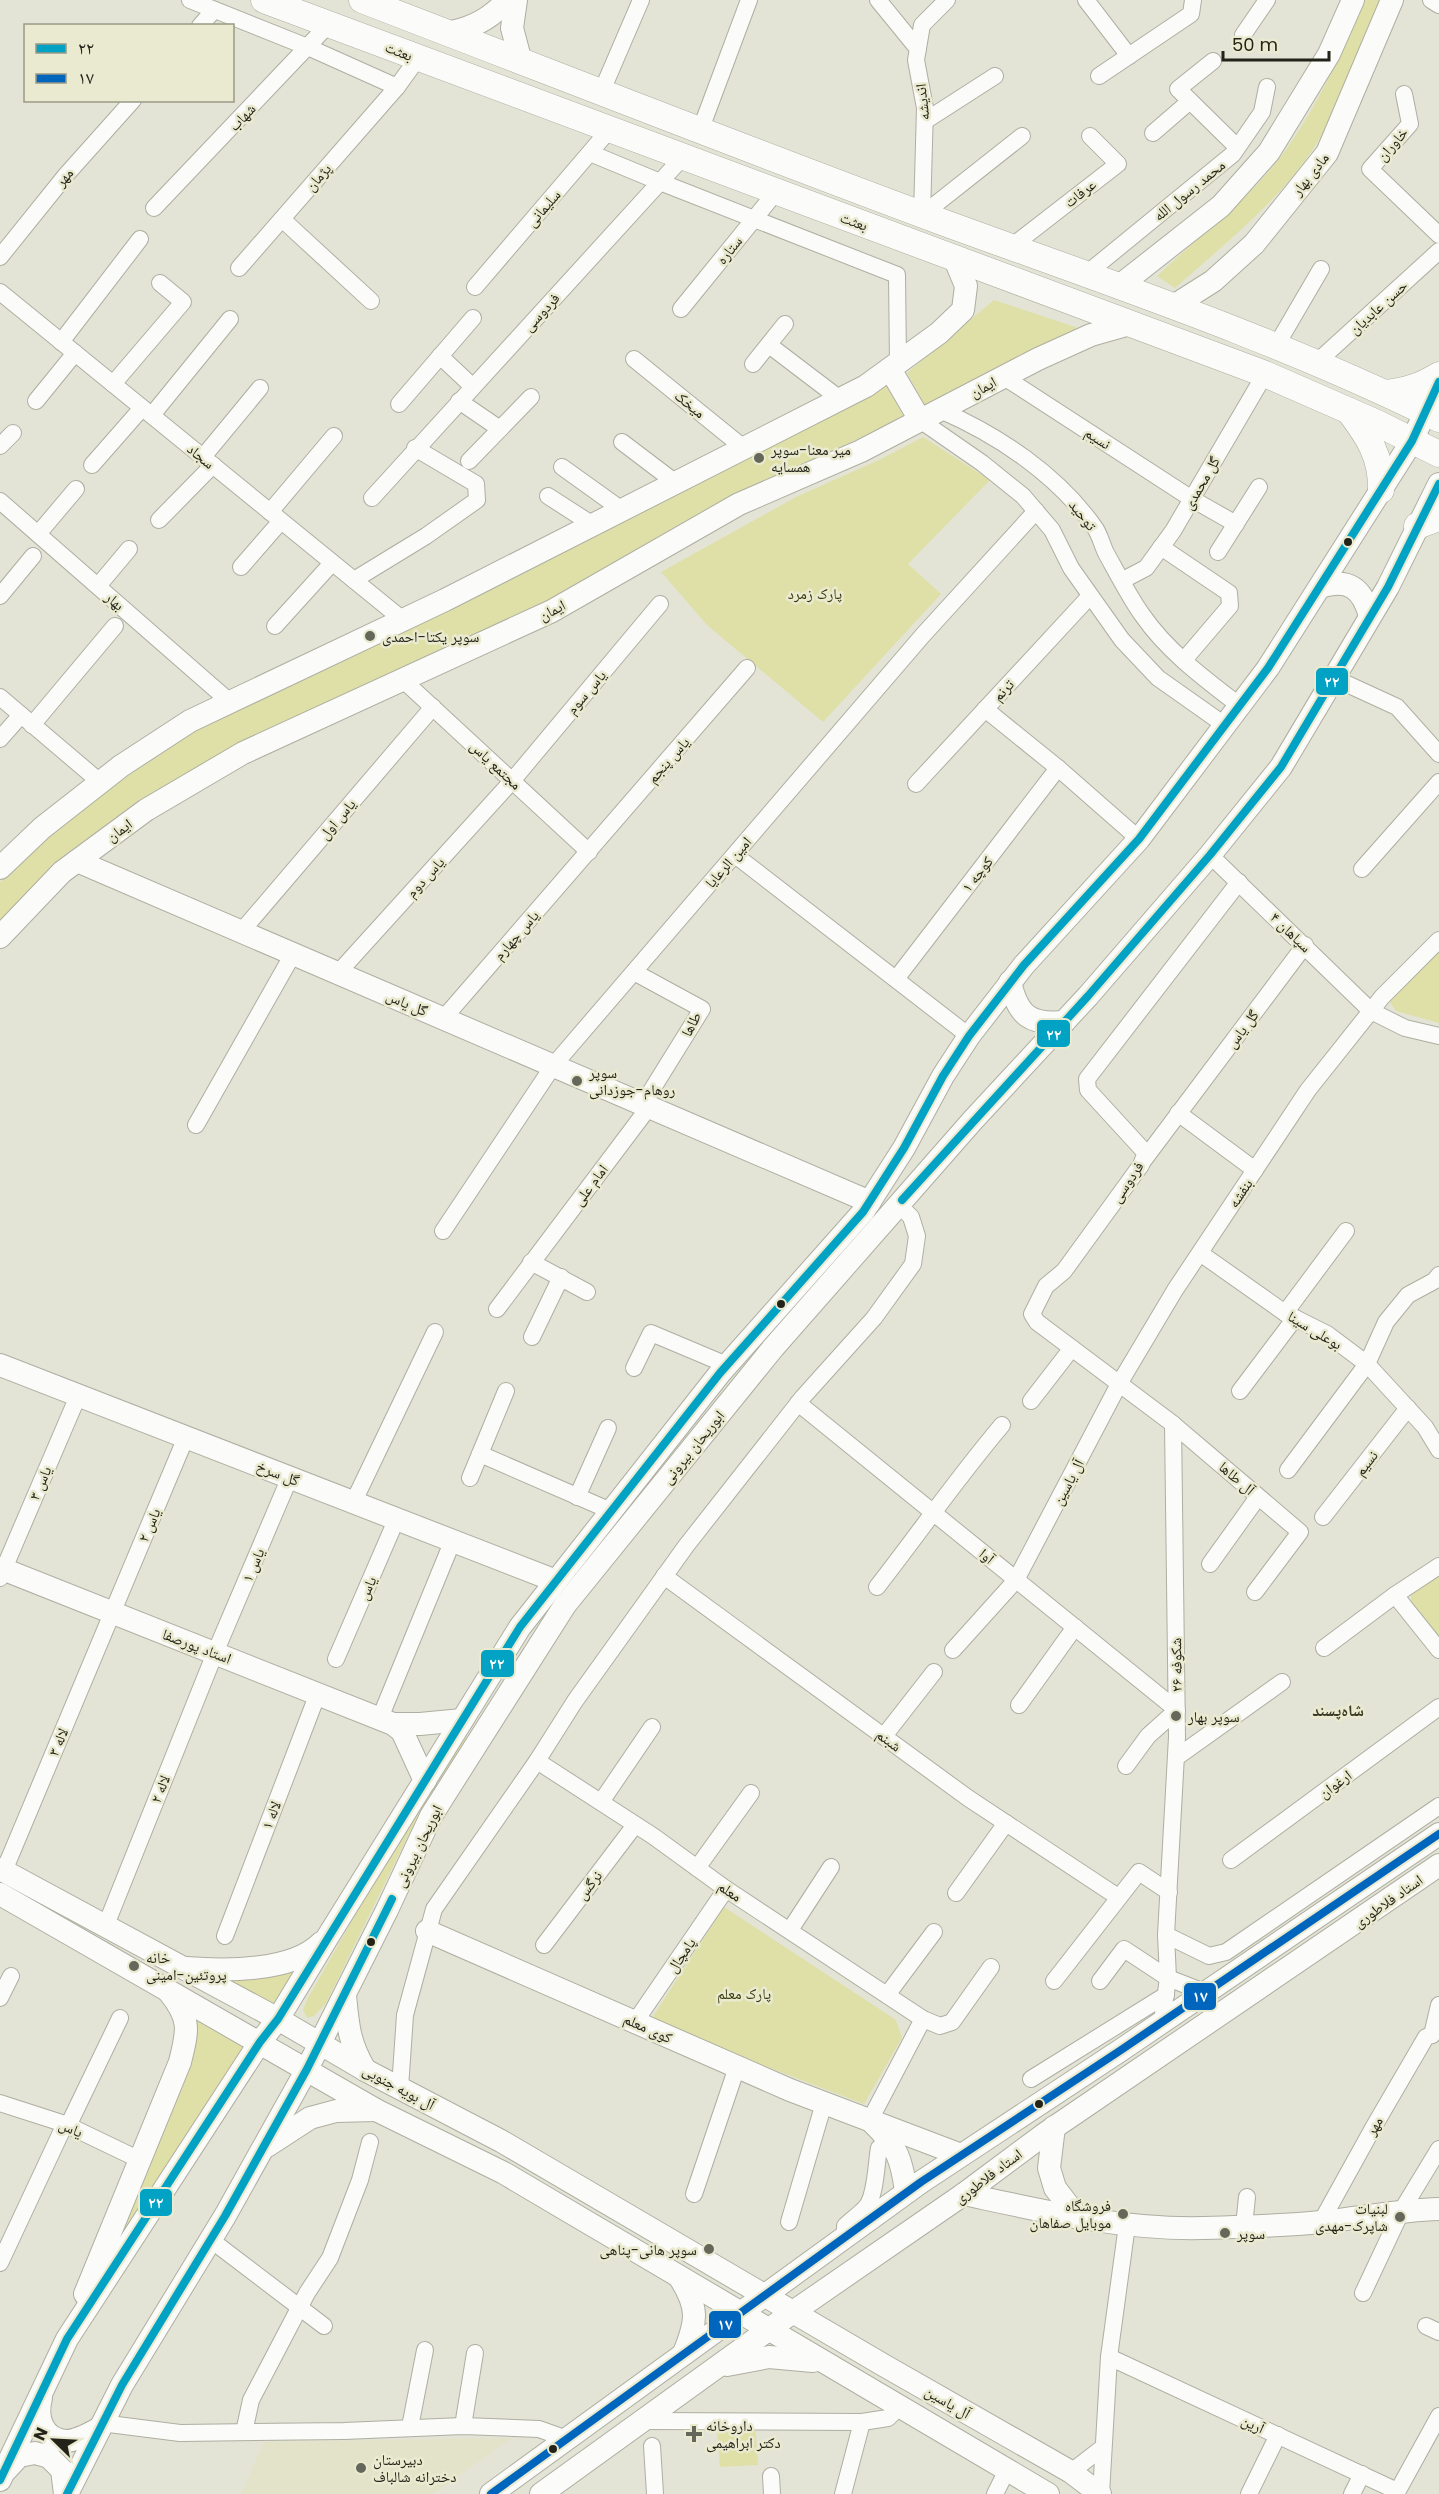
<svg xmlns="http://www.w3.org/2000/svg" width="1439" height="2494" viewBox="0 0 1439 2494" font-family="Poppins,'Noto Naskh Arabic',sans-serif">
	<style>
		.built { fill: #e2e3c9 }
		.green { fill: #dfe0a7 }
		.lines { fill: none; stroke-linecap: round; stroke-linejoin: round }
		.street-casing { stroke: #aeaea2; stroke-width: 18 }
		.secondary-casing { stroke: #aeaea2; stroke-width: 24 }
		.primary-casing { stroke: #aeaea2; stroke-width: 27 }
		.street { stroke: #fbfbf9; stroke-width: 16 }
		.secondary { stroke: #fbfbf9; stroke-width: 22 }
		.primary { stroke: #fbfbf9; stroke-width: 26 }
		.bus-1-casing { stroke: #e9eacf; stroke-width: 12 }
		.bus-2-casing { stroke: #e9eacf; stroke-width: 12 }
		.bus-1 { stroke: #02a2c5; stroke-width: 8 }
		.bus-2 { stroke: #0065bd; stroke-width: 8 }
		.poi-dot { fill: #66675b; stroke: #e9eacf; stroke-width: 2 }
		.bus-dot { fill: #232319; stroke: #e9eacf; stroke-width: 2 }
		.labels { text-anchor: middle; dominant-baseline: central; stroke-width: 5; stroke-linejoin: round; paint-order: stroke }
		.street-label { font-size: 15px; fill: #232319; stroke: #e9eacf }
		.poi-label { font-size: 15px; fill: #232319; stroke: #e9eacf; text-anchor: start }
		.park-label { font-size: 15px; fill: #39390b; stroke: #e9eacf }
		.neighbourhood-label { font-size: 16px; font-weight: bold; fill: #393a24; stroke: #e9eacf }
		.line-badge { stroke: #e9eacf; stroke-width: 2 }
		.badge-label { font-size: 16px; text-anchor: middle; font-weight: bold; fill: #fff }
	</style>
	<rect width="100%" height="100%" fill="#e3e4d5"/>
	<path class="built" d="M512,2438l-79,56h-192l23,-52z"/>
	<g class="green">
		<path d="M1363,0h22c-23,51 -42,106 -74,152 -37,54 -88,93 -136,136l-18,-12c43,-41 93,-77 128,-125 33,-46 58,-99 78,-151z"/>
		<path d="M994,300l84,28 -152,79 -19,-34z"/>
		<path d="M886,386l19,32 -164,73 -199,118 -304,138 -170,105 -68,70v-40l66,-60 124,-92 327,-158z"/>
		<path d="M923,437l67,43 -82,84 33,30 -118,128 -115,-96 -47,-54 135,-75 85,-38z"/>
		<path d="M1439,951v72l-43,-12 -8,-12z"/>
		<path d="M1439,1574v63l-28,-33v-10z"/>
		<path d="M462,1736l6,4 -58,92 -84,171 -12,13 -7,2 -4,-8 4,-10 72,-127z"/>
		<path d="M724,1907l172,113 6,18 -38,66 -118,-45 -94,-41z"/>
		<path d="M312,1958l-32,51 -61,-33z"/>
		<path d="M192,2016l54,30 -148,233z"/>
		<path d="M755,2425l3,40 -38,2 -3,-40z"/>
	</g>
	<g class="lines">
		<defs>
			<g id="street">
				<path d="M190,0l120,48 87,39"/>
				<path d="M878,0l40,49"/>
				<path d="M1086,0l43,56"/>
				<path d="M1431,0l8,5"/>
				<path d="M200,26l14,-16"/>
				<path d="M1243,35l24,-35"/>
				<path d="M1213,61l-35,28 59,58"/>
				<path d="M1099,76l92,-62 2,-14"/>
				<path d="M601,93l40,-93"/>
				<path d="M1404,94l6,30 -40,45 69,66"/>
				<path d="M925,121l70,-45"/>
				<path d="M700,131l49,-131"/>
				<path d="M1153,133l37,-32"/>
				<path d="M683,157l-23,25 237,93 1,88"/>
				<path d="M154,208l175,-184"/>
				<path d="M922,215l3,-107 -9,-48 6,-35 25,-25"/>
				<path d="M922,215l100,-79"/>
				<path d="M282,219l89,82"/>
				<path d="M1011,247l107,-83 -28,-28"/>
				<path d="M0,257l66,-82 67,-75"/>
				<path d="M239,268l158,-181 21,-29"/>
				<path d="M1085,275l148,-121 29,-42 5,-25"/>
				<path d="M475,287l135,-158"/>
				<path d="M0,292l403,328"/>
				<path d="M681,309l95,-117"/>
				<path d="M61,342l79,-103"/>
				<path d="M769,345l71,54"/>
				<path d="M1276,346l45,-77"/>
				<path d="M440,356l32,30"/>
				<path d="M634,359l111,90"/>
				<path d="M1316,363l123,-112"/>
				<path d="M753,364l32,-40"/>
				<path d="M1004,377l188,122 44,25"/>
				<path d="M113,384l70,-82 -23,-19"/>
				<path d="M36,401l39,-48"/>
				<path d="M459,401l41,28"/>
				<path d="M399,404l74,-86"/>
				<path d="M940,410c58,25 118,65 155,118 5,7 7,17 11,25 10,18 25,47 37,63 25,36 62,63 97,90"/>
				<path d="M152,415l78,-96"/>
				<path d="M920,420l62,43 41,33 29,34 19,38 51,72 36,38 68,48"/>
				<path d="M622,442l54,41"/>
				<path d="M0,446l13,-13"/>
				<path d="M203,457l57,-69"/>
				<path d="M469,461l62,-64"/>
				<path d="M92,465l50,-57"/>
				<path d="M562,467l60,43"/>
				<path d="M548,496l45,29"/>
				<path d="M372,498l288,-316 -70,-29"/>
				<path d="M0,501l230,201"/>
				<path d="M270,512l64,-76"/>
				<path d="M159,520l54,-55"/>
				<path d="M38,534l38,-45"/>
				<path d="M1161,547l68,46 1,13 -46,54"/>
				<path d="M1218,552l41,-65"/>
				<path d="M241,567l40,-46"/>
				<path d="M354,580l72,-44 51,-36 -1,-16 -61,-36"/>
				<path d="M1123,580l23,-12 27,-37 92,-157"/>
				<path d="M98,586l31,-37"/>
				<path d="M0,596l33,-40"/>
				<path d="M275,626l57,-63"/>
				<path d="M1334,678l63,29 42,47"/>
				<path d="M402,679l187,173"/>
				<path d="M0,697l100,85"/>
				<path d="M985,709l73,59 81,71"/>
				<path d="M32,725l83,-99"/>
				<path d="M0,739l21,-24"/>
				<path d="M916,784l174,-188"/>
				<path d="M735,855l234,181"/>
				<path d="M1210,855l161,156 34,17 34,8"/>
				<path d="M1362,869l77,-87"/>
				<path d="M1239,882l-152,197 1,11 55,60 2,5 -4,10 -77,106 -18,15 -14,28 5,8 136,102 127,108 -45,60"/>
				<path d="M241,932l192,-225"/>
				<path d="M634,972l68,37 -59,95"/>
				<path d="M338,973l174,-192 148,-177"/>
				<path d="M896,979l162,-211"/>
				<path d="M443,1019l304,-351"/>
				<path d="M1178,1113l77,57"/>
				<path d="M196,1125l97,-171"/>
				<path d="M1143,1161l162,-216"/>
				<path d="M443,1231l110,-165 370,-431 113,-124"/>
				<path d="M1200,1253l85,60 42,21 40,30 58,63 14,23"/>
				<path d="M531,1262l56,30"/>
				<path d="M497,1309l152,-202"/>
				<path d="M1285,1313l61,-82"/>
				<path d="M532,1337l29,-60"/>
				<path d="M634,1368l17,-35 76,32"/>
				<path d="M1240,1391l55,-73"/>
				<path d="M1031,1401l41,-53"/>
				<path d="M798,1403l379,307 -29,26 -22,30"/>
				<path d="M480,1454l131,57"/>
				<path d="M1288,1470l79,-106 19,-42 22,-27 26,-14 5,-6"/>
				<path d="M470,1478l36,-87"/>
				<path d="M577,1497l31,-69"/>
				<path d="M354,1501l81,-169"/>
				<path d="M1323,1517l85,-109"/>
				<path d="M1210,1564l48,-67"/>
				<path d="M664,1576l304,222 150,99"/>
				<path d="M0,1578l78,-182"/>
				<path d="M877,1587c42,-54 81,-110 125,-162"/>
				<path d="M1395,1595l44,55"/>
				<path d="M1324,1648l71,-53 44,-29"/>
				<path d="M953,1650l63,-70 103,-196 56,-94 133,-200 74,-93 57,-57"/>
				<path d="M336,1659l61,-141"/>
				<path d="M1019,1705l56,-78"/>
				<path d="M380,1718l73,-178"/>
				<path d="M884,1736l50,-64"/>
				<path d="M1177,1757l105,-75"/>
				<path d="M537,1761l116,75 73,53 197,130 17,7 12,-4 39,-55"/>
				<path d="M601,1802l51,-75"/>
				<path d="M1231,1860l208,-153"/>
				<path d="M697,1868l54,-75"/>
				<path d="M4,1871l182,-434"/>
				<path d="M956,1893l50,-70"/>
				<path d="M106,1925l109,-272 75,-176"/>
				<path d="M790,1930l41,-63"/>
				<path d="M1166,1935l43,21 17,-4 213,-146"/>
				<path d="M225,1936l93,-243"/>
				<path d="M544,1945l91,-120"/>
				<path d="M1054,1981l85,-109 30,20"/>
				<path d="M1100,1981l24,-32 44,29 36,14"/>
				<path d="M887,1995l47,-63"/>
				<path d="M0,1998l11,-22"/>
				<path d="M1162,2021l6,-43 -2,-43 11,-198 -4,-313"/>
				<path d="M635,2022l91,-133"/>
				<path d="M1432,2035l7,-30"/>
				<path d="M1031,2079l135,-84"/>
				<path d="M400,2088l5,-73 29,-106 103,-148 38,-60 111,-155 117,-149 71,-79 39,-54 4,-28 -6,-19 -13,-13"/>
				<path d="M0,2103l65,21 75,36"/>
				<path d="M870,2120l53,-101"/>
				<path d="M68,2126l52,-108"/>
				<path d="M694,2194l43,-127"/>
				<path d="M789,2222l35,-119"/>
				<path d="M1321,2222l52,-94 53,-91 6,-2"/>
				<path d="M1244,2226l3,-29"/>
				<path d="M845,2229v-3c7,-7 15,-12 21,-19 10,-11 10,-43 13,-59"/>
				<path d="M211,2240l113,86"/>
				<path d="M0,2263l65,-139"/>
				<path d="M1363,2293l39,-83 37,-61"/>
				<path d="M1426,2326l13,6"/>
				<path d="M1109,2357l288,134"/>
				<path d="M645,2421l217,1 26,-4 11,-11"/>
				<path d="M101,2423l79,10 164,-2 119,-5 76,3 28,10"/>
				<path d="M463,2426l12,-73"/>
				<path d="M410,2427l15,-77"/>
				<path d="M244,2432l7,-32 56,-107 23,-35 30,-78 10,-38"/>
				<path d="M652,2446l3,48"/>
				<path d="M1071,2472l31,-24"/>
				<path d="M771,2476l1,18"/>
				<path d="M843,2494l19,-72"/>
				<path d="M995,2494l12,-24"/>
				<path d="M1101,2494l8,-137 18,-132"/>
				<path d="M1249,2494l29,-59"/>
				<path d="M1352,2494l10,-20"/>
				<path d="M1396,2494l43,-78"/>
			</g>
			<g id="secondary">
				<path d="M516,0l-4,28 9,34"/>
				<path d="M446,33c25,-4 45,-14 61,-33"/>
				<path d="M1118,287l103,-81 48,-54 60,-98 24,-54"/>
				<path d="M1172,307l41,-26 41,-37 73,-91 65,-153"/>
				<path d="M890,369l30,51"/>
				<path d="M1320,587c29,-9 42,1 50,29"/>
				<path d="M77,861l793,341"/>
				<path d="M0,868l42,-40 79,-62 69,-45 255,-121 421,-214 73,-53 24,-23 3,-24 -12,-29"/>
				<path d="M0,937l62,-65 84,-62 97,-57 309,-142 187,-107 122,-53 177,-92 53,-24 39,-11"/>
				<path d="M1010,982c8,34 20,43 54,40"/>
				<path d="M0,1365l556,216"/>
				<path d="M0,1568l393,156 9,7 23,50"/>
				<path d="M393,1724h27l42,-4"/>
				<path d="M0,1869l278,150 87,51 136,71 384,225 186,106 29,22"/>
				<path d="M0,1894l376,216 128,63 544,321"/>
				<path d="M427,1931l363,159 171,65"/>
				<path d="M186,1968c39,3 106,4 135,-25"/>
				<path d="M345,1995c3,32 4,47 20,75"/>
				<path d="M873,2123c24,23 29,37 33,69"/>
				<path d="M1054,2127l-5,41 6,20 23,30"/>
				<path d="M267,2146l43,-28 26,-7 40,-1"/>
				<path d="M964,2194c79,17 158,36 239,34 39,-1 79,-2 118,-6 40,-4 78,-12 118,-13"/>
				<path d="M680,2278c19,30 17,43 4,75"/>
				<path d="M85,2294l95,-232c8,-32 11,-43 -11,-70"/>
				<path d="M727,2365l42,-8 44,4"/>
				<path d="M41,2398c-5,19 1,41 25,43 10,0 23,-7 32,-12"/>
				<path d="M7,2469l12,-13 16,-3 14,4 13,13 3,24"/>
				<path d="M0,2480l67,-141 193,-297 18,-23 49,-81 193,-311 200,-254 143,-161 41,-64 39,-72 26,-40 55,-71 115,-126 129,-171 144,-227 27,-59"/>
				<path d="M67,2494l55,-109 103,-169 82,-147 80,-159 44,-94 134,-211 208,-257 200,-228 115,-124 122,-141 71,-88 107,-180 51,-103"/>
				<path d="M491,2494l430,-312 200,-132 318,-216"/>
				<path d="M541,2494l252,-182 171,-118 82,-61 393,-268"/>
			</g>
			<g id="primary">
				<path d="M264,0l1001,374 112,49 62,31"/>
				<path d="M362,0c193,74 386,150 580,222 167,61 338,118 497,197"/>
				<path d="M1385,393c21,-2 36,-7 54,-18"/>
				<path d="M1349,411c19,25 33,46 32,79"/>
				<path d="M1417,526l22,-8"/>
			</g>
		</defs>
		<use href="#street" class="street-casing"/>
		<use href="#secondary" class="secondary-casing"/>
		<use href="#primary" class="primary-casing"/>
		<use href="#street" class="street"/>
		<use href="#secondary" class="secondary"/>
		<use href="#primary" class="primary"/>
		<defs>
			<g id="bus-1">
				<path d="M902,1200l186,-204 122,-141 71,-88 107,-180 51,-103"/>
				<path d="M0,2480l67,-141 193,-297 18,-23 242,-392 200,-254 143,-161 41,-64 39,-72 26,-40 55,-71 115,-126 129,-171 144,-227 27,-59"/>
				<path d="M67,2494l55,-109 103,-169 82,-147 85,-170"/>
			</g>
			<path id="bus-2" d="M491,2494l430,-312 200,-132 318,-216"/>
		</defs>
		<use href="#bus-1" class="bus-1-casing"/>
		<use href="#bus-2" class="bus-2-casing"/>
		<use href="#bus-1" class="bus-1"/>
		<use href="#bus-2" class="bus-2"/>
	</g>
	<g class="poi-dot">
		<circle cx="759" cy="458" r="6"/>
		<circle cx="370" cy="636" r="6"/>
		<circle cx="577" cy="1081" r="6"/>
		<circle cx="1176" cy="1716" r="6"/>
		<circle cx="134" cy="1966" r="6"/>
		<circle cx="1123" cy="2214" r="6"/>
		<circle cx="1400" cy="2217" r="6"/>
		<circle cx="1225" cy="2233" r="6"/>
		<circle cx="709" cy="2249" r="6"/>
		<path d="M691 2425h6v6h6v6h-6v6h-6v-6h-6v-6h6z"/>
		<circle cx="361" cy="2468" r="6"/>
	</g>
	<g class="bus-dot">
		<circle cx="1348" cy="542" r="5"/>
		<circle cx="781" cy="1304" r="5"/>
		<circle cx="371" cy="1942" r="5"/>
		<circle cx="1039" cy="2104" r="5"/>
		<circle cx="553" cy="2449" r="5"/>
	</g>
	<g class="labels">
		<g class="street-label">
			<text transform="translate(399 51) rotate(21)">بعثت</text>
			<text transform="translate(922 102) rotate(-96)">اندیشه</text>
			<text transform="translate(242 117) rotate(-46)">شهاب</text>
			<text transform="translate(1392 144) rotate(-49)">خاوران</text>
			<text transform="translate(1310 174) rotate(-52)">مادی بهار</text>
			<text transform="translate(64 177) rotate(-50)">مهر</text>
			<text transform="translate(318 177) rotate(-49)">پژمان</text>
			<text transform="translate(1189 190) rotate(-39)">محمد رسول الله</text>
			<text transform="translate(1080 193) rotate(-38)">عرفات</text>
			<text transform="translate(543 208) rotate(-49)">سلیمانی</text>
			<text transform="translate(854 221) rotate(20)">بعثت</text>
			<text transform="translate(729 250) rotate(-51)">ستاره</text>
			<text transform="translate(1378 307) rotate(-42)">حسن عابدیان</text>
			<text transform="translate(541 312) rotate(-47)">فردوسی</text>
			<text transform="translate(983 387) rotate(-28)">ایمان</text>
			<text transform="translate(690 404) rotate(39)">میخک</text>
			<text transform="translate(1098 438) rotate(33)">نسیم</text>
			<text transform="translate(201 456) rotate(39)">سجاد</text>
			<text transform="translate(1201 483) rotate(-60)">گل محمدی</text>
			<text transform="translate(1083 515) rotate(52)">توحید</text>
			<text transform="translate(115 601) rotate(41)">بهار</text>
			<text transform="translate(552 610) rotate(-27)">ایمان</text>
			<text transform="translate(1003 690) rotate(-47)">ترنم</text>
			<text transform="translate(586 692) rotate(-50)">یاس سوم</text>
			<text transform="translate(668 760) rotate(-49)">یاس پنجم</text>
			<text transform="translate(496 765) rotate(43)">مجتمع یاس</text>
			<text transform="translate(337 819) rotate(-50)">یاس اول</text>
			<text transform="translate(119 830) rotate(-36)">ایمان</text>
			<text transform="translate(728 862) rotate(-49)">امین الرعایا</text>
			<text transform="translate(977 874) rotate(-52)">کوچه ۱</text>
			<text transform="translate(425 877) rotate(-48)">یاس دوم</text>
			<text transform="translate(1291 932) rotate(44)">سپاهان ۴</text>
			<text transform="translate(516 935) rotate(-49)">یاس چهارم</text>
			<text transform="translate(407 1003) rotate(23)">گل یاس</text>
			<text transform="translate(691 1024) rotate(-62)">طاها</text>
			<text transform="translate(1242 1029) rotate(-53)">گل یاس</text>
			<text transform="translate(1127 1182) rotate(-56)">فردوسی</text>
			<text transform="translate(590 1185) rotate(-53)">امام علی</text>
			<text transform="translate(1240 1193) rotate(-56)">بنفشه</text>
			<text transform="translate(1315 1330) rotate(31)">بوعلی سینا</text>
			<text transform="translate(693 1447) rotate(-51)">ابوریحان بیرونی</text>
			<text transform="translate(1366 1463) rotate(-52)">نسیم</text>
			<text transform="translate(278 1473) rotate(21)">گل سرخ</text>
			<text transform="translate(1237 1478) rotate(41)">آل طاها</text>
			<text transform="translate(1068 1482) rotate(-62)">آل یاسین</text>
			<text transform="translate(40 1483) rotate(-67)">یاس ۳</text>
			<text transform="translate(149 1525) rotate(-67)">یاس ۲</text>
			<text transform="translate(987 1556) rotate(39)">آوا</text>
			<text transform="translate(253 1565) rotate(-67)">یاس ۱</text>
			<text transform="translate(367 1588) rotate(-66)">یاس</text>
			<text transform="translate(197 1646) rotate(21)">استاد پورصفا</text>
			<text transform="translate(1176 1665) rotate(-91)">شکوفه ۲۶</text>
			<text transform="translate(889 1740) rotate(36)">شبنم</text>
			<text transform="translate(58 1742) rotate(-67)">لاله ۳</text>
			<text transform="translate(1335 1784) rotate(-36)">ارغوان</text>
			<text transform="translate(160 1789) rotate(-68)">لاله ۲</text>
			<text transform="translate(271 1815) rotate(-69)">لاله ۱</text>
			<text transform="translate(418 1846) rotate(-64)">ابوریحان بیرونی</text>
			<text transform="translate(589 1885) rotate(-53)">نرگس</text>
			<text transform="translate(730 1891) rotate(34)">معلم</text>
			<text transform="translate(1388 1901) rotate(-35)">استاد فلاطوری</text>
			<text transform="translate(681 1955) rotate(-56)">پامچال</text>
			<text transform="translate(648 2028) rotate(24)">کوی معلم</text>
			<text transform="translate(399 2087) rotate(28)">آل بویه جنوبی</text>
			<text transform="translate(1374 2126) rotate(-60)">مهر</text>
			<text transform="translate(71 2128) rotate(23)">یاس</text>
			<text transform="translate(988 2176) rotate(-37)">استاد فلاطوری</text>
			<text transform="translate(948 2402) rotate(30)">آل یاسین</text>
			<text transform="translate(1253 2424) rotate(25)">آرین</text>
		</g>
		<g class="poi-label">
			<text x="771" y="449">میر معنا-سوپر<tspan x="771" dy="17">همسایه</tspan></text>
			<text x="382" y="636">سوپر یکتا-احمدی</text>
			<text x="589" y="1072">سوپر<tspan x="589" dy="17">روهام-جوزدانی</tspan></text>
			<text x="1188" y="1716">سوپر بهار</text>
			<text x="146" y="1957">خانه<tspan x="146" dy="17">پروتئین-امینی</tspan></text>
			<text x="1111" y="2205" text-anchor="end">فروشگاه<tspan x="1111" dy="17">موبایل صفاهان</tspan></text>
			<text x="1388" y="2208" text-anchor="end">لبنیات<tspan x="1388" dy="17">شاپرک-مهدی</tspan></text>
			<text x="1237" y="2233">سوپر</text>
			<text x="697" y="2249" text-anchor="end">سوپر هانی-پناهی</text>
			<text x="706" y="2425">داروخانه<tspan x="706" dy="17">دکتر ابراهیمی</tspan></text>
			<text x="373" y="2459">دبیرستان<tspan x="373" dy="17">دخترانه شالباف</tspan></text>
		</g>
		<g class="park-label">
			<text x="815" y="593">پارک زمرد</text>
			<text x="744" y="1993">پارک معلم</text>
		</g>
		<g class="neighbourhood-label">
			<text x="1338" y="1710">شاه‌پسند</text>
		</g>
	</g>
	<g class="line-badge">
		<rect x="1315" y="667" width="34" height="29" rx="6" fill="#02a2c5"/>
		<rect x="1036" y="1019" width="35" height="29" rx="6" fill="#02a2c5"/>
		<rect x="480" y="1649" width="35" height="29" rx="6" fill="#02a2c5"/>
		<rect x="1183" y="1982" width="34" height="29" rx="6" fill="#0065bd"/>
		<rect x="139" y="2188" width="34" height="29" rx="6" fill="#02a2c5"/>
		<rect x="708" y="2310" width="34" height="29" rx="6" fill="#0065bd"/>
	</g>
	<g class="badge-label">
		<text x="1332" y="687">۲۲</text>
		<text x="1054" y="1040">۲۲</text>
		<text x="497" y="1669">۲۲</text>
		<text x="1200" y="2002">۱۷</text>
		<text x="156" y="2208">۲۲</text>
		<text x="725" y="2330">۱۷</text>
	</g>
	<rect x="24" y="24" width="210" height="78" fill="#e9eacf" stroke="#9a9a86" stroke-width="1.5"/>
	<rect x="36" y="44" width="30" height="9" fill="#02a2c5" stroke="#9a9a86" stroke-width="1.5"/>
	<text x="78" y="54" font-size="18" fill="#232319">۲۲</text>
	<rect x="36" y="74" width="30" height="9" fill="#0065bd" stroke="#9a9a86" stroke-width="1.5"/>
	<text x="78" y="84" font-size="18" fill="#232319">۱۷</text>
	<g transform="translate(54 2440) rotate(294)" stroke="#e9eacf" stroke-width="4.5" paint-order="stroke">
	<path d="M0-4.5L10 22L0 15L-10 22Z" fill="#232319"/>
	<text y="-9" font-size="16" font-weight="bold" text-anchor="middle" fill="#232319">N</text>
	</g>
	<path d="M1223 51v9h106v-9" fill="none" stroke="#232319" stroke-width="3"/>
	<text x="1232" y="51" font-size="18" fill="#232319" stroke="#e9eacf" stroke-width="4.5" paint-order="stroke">50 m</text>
</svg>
